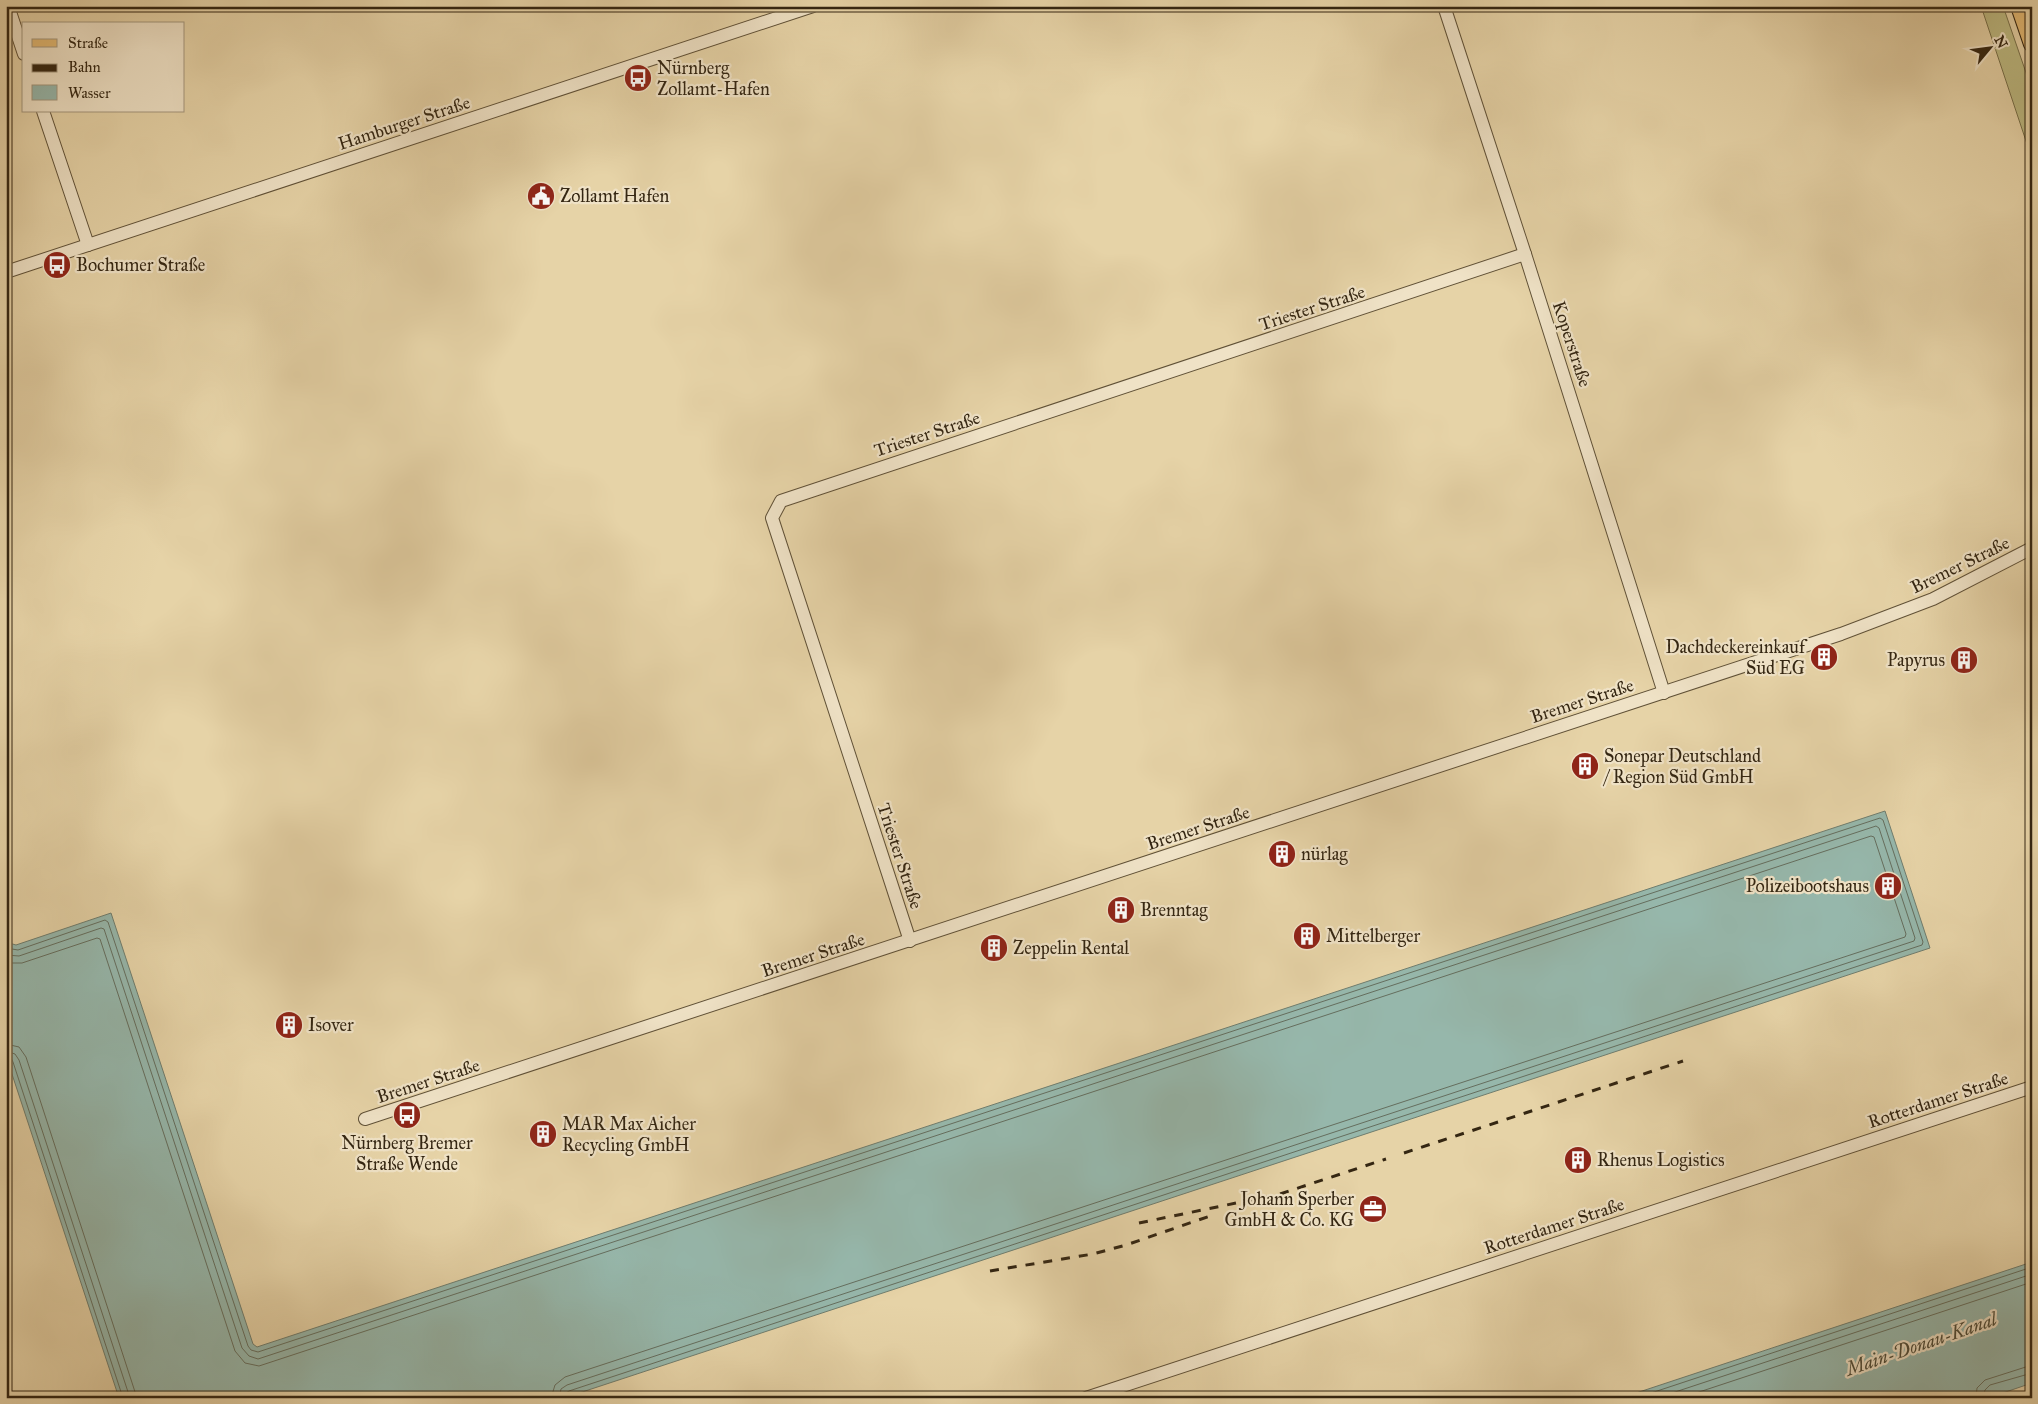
<svg xmlns="http://www.w3.org/2000/svg" width="2038" height="1404" viewBox="0 0 2038 1404" font-family="'IM FELL Great Primer',serif">
	<style>
		.green { fill: #bdba82; stroke: #78704a }
		.water { fill: #96b7ab; stroke: #6f7d6e }
		.lines { fill: none; stroke-linecap: round; stroke-linejoin: round }
		.shore { stroke: #656e5e; stroke-width: 1 }
		.minor-casing { stroke: #605137; stroke-width: 14 }
		.major-casing { stroke: #342612; stroke-width: 18 }
		.minor { stroke: #efe2c6; stroke-width: 12 }
		.major { stroke: #e3ba74; stroke-width: 16 }
		.rail { stroke: #342612; stroke-width: 3; stroke-dasharray: 9 9; stroke-linecap: butt }
		.labels { text-anchor: middle; dominant-baseline: central; stroke-width: 4.5; stroke-linejoin: round; paint-order: stroke }
		.poi-label { font-size: 18px; fill: #342612; stroke: #efe2c6; text-anchor: start }
		.street-label { font-size: 18px; fill: #342612; stroke: #efe2c6 }
		.water-label { font-size: 19px; font-style: italic; fill: #4c4a38; stroke: #efe2c6 }
	</style>
	<rect width="100%" height="100%" fill="#e6d3a7"/>
	<filter id="stains"><feTurbulence type="fractalNoise" baseFrequency=".004" numOctaves="4"/><feColorMatrix values="0 0 0 0 .2 0 0 0 0 .09 0 0 0 0 .02 0 0 0 .5 -.17"/></filter>
	<radialGradient id="worn" r=".72"><stop offset=".6" stop-color="#630" stop-opacity="0"/><stop offset="1" stop-color="#630" stop-opacity=".3"/></radialGradient>
	<path class="green" d="M1981,6h22l29,84v69z"/>
	<g class="water">
		<path d="M1885,811l45,137 -1366,450h-445l-113,-342v-119l3,6 7,2 95,-32 142,431 4,3z"/>
		<path d="M2032,1262v121l-44,15h-367z"/>
	</g>
	<g class="lines">
		<g class="shore">
			<path d="M6,948l12,2 87,-30 3,2 140,424 3,4 7,2 1622,-534 3,2 40,122 -1,3 -1353,446 -3,2 -1,5"/>
			<path d="M6,955l13,1 82,-28 3,1 138,419 7,8 9,3 1618,-533 3,2 36,110 -1,3 -1347,444 -6,4 -2,9"/>
			<path d="M6,963h16l75,-25 3,1 135,412 10,12 14,3 1612,-530 3,1 32,97 -1,3 -1340,440 -10,8 -4,13"/>
			<path d="M6,1044l13,3 7,10 111,341"/>
			<path d="M6,1051l9,3 4,6 111,338"/>
			<path d="M6,1058h5l2,4 110,336"/>
			<path d="M1636,1398l396,-131"/>
			<path d="M1657,1398l375,-124"/>
			<path d="M1681,1398l351,-116"/>
			<path d="M1976,1398l1,-10 8,-8 47,-15"/>
			<path d="M1983,1398l2,-8 5,-5 42,-12"/>
		</g>
		<defs>
			<g id="minor">
				<path d="M8,6l16,48"/>
				<path d="M1444,6l81,248 139,439"/>
				<path d="M43,111l45,134"/>
				<path d="M6,272l807,-266"/>
				<path d="M910,941l-138,-423 9,-17 744,-247"/>
				<path d="M365,1119l1476,-485 92,-35 99,-51"/>
				<path d="M1086,1398l946,-311"/>
			</g>
			<path id="major" d="M2019,6l13,38"/>
		</defs>
		<use href="#minor" class="minor-casing"/>
		<use href="#major" class="major-casing"/>
		<use href="#minor" class="minor"/>
		<use href="#major" class="major"/>
		<g class="rail">
			<path d="M1404,1153l279,-92"/>
			<path d="M1139,1223l141,-29 106,-35"/>
			<path d="M990,1271l103,-17 33,-9 84,-29"/>
		</g>
	</g>
	<defs>
		<symbol id="bus-disc" viewBox="-11 -11 22 22"><circle r="9.5" fill="#8f2418" stroke="#efe2c6"/><path d="M-5-6H5V4H4V6H2V4H-2V6H-4V4H-5ZM-3.5-4V0h7V-4ZM-3.5 1.2v1.5H-2V1.2ZM2 1.2v1.5H3.5V1.2Z" fill="#fff"/></symbol>
		<symbol id="civic-disc" viewBox="-11 -11 22 22"><circle r="9.5" fill="#8f2418" stroke="#efe2c6"/><path d="M-.6-6.5H3V-4.5H.6V-3L4-1V1h2V6H-6V1h2V-1L-.6-3ZM-1.2 2.5V6h2.4V2.5Z" fill="#fff"/></symbol>
		<symbol id="building-disc" viewBox="-11 -11 22 22"><circle r="9.5" fill="#8f2418" stroke="#efe2c6"/><path d="M-4-6H4V6H1V3H-1V6H-4ZM-2.5-4.3h1.7v1.8h-1.7ZM.8-4.3h1.7v1.8H.8ZM-2.5-1h1.7V.8h-1.7ZM.8-1h1.7V.8H.8Z" fill="#fff"/></symbol>
		<symbol id="office-disc" viewBox="-11 -11 22 22"><circle r="9.5" fill="#8f2418" stroke="#efe2c6"/><path d="M-6-3h4V-5.5h4V-3h4V5H-6ZM-1-4.5V-3h2v-1.5ZM-6 0V1H6V0Z" fill="#fff"/></symbol>
	</defs>
	<g fill-rule="evenodd">
		<use href="#bus-disc" x="622" y="62" width="32" height="32"/>
		<use href="#civic-disc" x="525" y="180" width="32" height="32"/>
		<use href="#bus-disc" x="41" y="249" width="32" height="32"/>
		<use href="#building-disc" x="1808" y="641" width="32" height="32"/>
		<use href="#building-disc" x="1948" y="644" width="32" height="32"/>
		<use href="#building-disc" x="1569" y="750" width="32" height="32"/>
		<use href="#building-disc" x="1266" y="838" width="32" height="32"/>
		<use href="#building-disc" x="1872" y="870" width="32" height="32"/>
		<use href="#building-disc" x="1105" y="894" width="32" height="32"/>
		<use href="#building-disc" x="1291" y="920" width="32" height="32"/>
		<use href="#building-disc" x="978" y="932" width="32" height="32"/>
		<use href="#building-disc" x="273" y="1009" width="32" height="32"/>
		<use href="#bus-disc" x="391" y="1099" width="32" height="32"/>
		<use href="#building-disc" x="527" y="1118" width="32" height="32"/>
		<use href="#building-disc" x="1562" y="1144" width="32" height="32"/>
		<use href="#office-disc" x="1357" y="1193" width="32" height="32"/>
	</g>
	<g class="labels">
		<g class="poi-label">
			<text x="657" y="68">Nürnberg<tspan x="657" dy="21">Zollamt-Hafen</tspan></text>
			<text x="560" y="196">Zollamt Hafen</text>
			<text x="76" y="265">Bochumer Straße</text>
			<text x="1805" y="647" text-anchor="end">Dachdeckereinkauf<tspan x="1805" dy="21">Süd EG</tspan></text>
			<text x="1945" y="660" text-anchor="end">Papyrus</text>
			<text x="1604" y="756">Sonepar Deutschland<tspan x="1604" dy="21">/ Region Süd GmbH</tspan></text>
			<text x="1301" y="854">nürlag</text>
			<text x="1869" y="886" text-anchor="end">Polizeibootshaus</text>
			<text x="1140" y="910">Brenntag</text>
			<text x="1326" y="936">Mittelberger</text>
			<text x="1013" y="948">Zeppelin Rental</text>
			<text x="308" y="1025">Isover</text>
			<text x="562" y="1124">MAR Max Aicher<tspan x="562" dy="21">Recycling GmbH</tspan></text>
			<text x="407" y="1143" text-anchor="middle">Nürnberg Bremer<tspan x="407" dy="21">Straße Wende</tspan></text>
			<text x="1597" y="1160">Rhenus Logistics</text>
			<text x="1354" y="1199" text-anchor="end">Johann Sperber<tspan x="1354" dy="21">GmbH &amp; Co. KG</tspan></text>
		</g>
		<g class="street-label">
			<text transform="translate(404 123) rotate(-18)">Hamburger Straße</text>
			<text transform="translate(1312 308) rotate(-18)">Triester Straße</text>
			<text transform="translate(1572 344) rotate(72)">Koperstraße</text>
			<text transform="translate(927 434) rotate(-18)">Triester Straße</text>
			<text transform="translate(1960 565) rotate(-26)">Bremer Straße</text>
			<text transform="translate(1582 701) rotate(-18)">Bremer Straße</text>
			<text transform="translate(1198 828) rotate(-18)">Bremer Straße</text>
			<text transform="translate(900 856) rotate(72)">Triester Straße</text>
			<text transform="translate(813 955) rotate(-18)">Bremer Straße</text>
			<text transform="translate(428 1081) rotate(-18)">Bremer Straße</text>
			<text transform="translate(1938 1100) rotate(-18)">Rotterdamer Straße</text>
			<text transform="translate(1554 1226) rotate(-18)">Rotterdamer Straße</text>
		</g>
		<g class="water-label">
			<text transform="translate(1921 1344) rotate(-19)">Main-Donau-Kanal</text>
		</g>
	</g>
	<rect width="2038" height="1404" fill="none" stroke="#e6d3a7" stroke-width="25"/>
	<rect x="8" y="8" width="2023" height="1389" fill="none" stroke="#342612" stroke-width="2.5"/>
	<rect x="12" y="12" width="2013" height="1379" fill="none" stroke="#342612"/>
	<rect x="22" y="22" width="162" height="90" fill="#efe2c6" stroke="#a4977e"/>
	<rect x="32" y="39" width="25" height="8" fill="#e3ba74" stroke="#a4977e"/>
	<text x="68" y="48" font-size="15" fill="#342612">Straße</text>
	<rect x="32" y="64" width="25" height="8" fill="#342612" stroke="#a4977e"/>
	<text x="68" y="72" font-size="15" fill="#342612">Bahn</text>
	<rect x="32" y="85" width="25" height="15" fill="#96b7ab" stroke="#a4977e"/>
	<text x="68" y="98" font-size="15" fill="#342612">Wasser</text>
	<g transform="translate(1990 48) rotate(61)" stroke="#efe2c6" stroke-width="4" paint-order="stroke">
	<path d="M0-4L9 19L0 12L-9 19Z" fill="#342612"/>
	<text y="-8" font-size="14" font-weight="bold" text-anchor="middle" fill="#342612">N</text>
	</g>
	<rect width="100%" height="100%" filter="url(#stains)"/>
	<rect width="100%" height="100%" fill="url(#worn)"/>
</svg>
